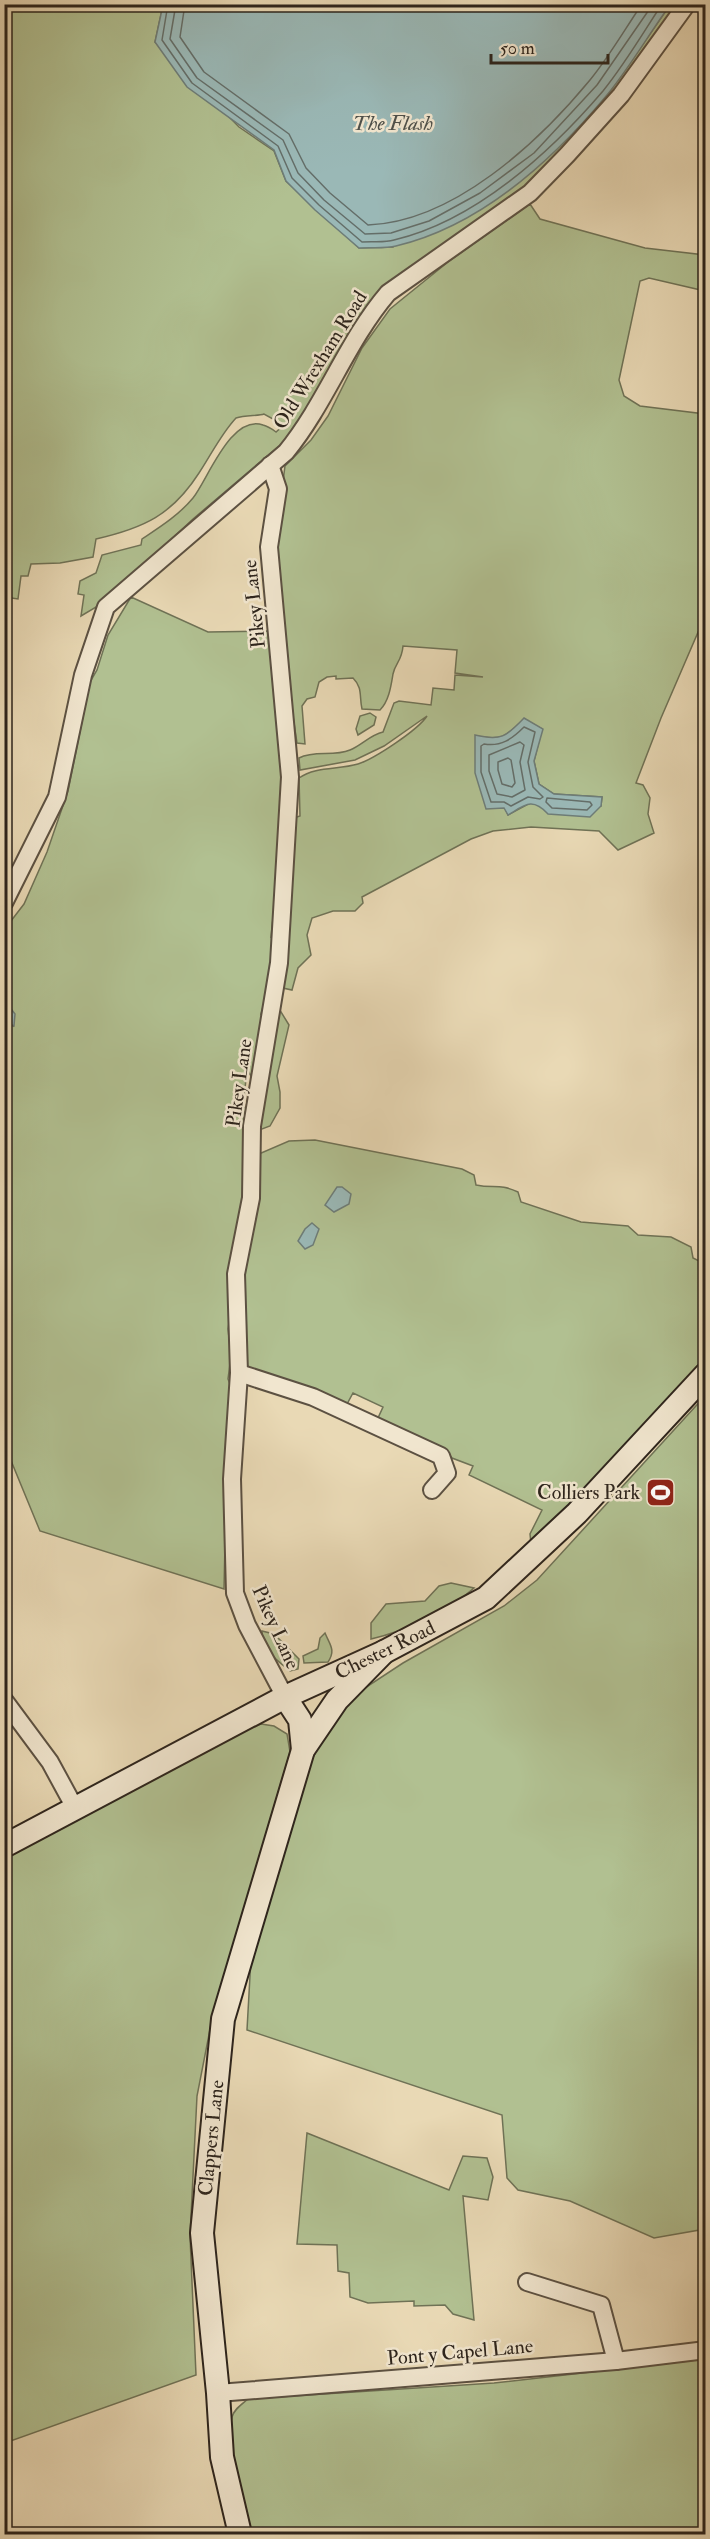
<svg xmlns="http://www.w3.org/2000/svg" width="710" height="2539" viewBox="0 0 710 2539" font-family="'IM FELL Double Pica',serif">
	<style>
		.green { fill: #b1c091; stroke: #6f7256; stroke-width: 1.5; fill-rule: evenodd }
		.water { fill: #9ab8b6; stroke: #6e7d78; stroke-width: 1.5 }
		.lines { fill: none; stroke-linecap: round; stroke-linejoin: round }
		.shore { stroke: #646e69; stroke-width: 1.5 }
		.street-casing { stroke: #5c5142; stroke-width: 20 }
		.secondary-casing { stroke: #2d241c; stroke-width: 26 }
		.street { stroke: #f1e6cf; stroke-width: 16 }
		.secondary { stroke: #f1e6cf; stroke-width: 22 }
		.labels { text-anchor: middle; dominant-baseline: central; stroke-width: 5; stroke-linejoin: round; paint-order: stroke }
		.street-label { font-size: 20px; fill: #2d241c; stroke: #f1e6cf }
		.poi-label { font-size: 20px; fill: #2d241c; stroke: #f1e6cf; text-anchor: end }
		.water-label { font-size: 21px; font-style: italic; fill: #4e504a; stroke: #f1e6cf }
	</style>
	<rect width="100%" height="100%" fill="#e9d9b5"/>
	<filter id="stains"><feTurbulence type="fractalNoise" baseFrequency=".00333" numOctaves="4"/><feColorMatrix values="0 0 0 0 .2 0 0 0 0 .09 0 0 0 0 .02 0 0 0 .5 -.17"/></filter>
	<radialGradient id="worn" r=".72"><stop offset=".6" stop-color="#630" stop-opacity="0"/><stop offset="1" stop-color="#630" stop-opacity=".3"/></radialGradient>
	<g class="green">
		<path d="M5,5h158l-8,37 84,85 35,24 12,30 73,67 34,-1 215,-153 62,-89h13l-64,88 -92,97 -103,72 -43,27 -82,140 -106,90 -90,84 -22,13 3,-21 -6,-1 2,-13 16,-8 6,-18 39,-10 1,-6c18,-12 37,-24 51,-41 15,-19 38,-84 70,-73 4,1 9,4 13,7l8,-7 -20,-11c-5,2 -19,1 -28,4 -15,16 -25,37 -37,55 -27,42 -55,55 -103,66l-3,18 -33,6 -29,1 -3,12h-7l-3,23 -13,-2z"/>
		<path d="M530,204l10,15 105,29 60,7v36l-56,-13 -9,3 -21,99 5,16 16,10 65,8v202l-44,102 -25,65 7,2 7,13 -2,16 6,19 -36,17 -19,-19 -68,-4 -38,4 -22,8 -109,58 1,6 -8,8h-22l-21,7 -5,17 4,20 -13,13 -6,22 -23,-5 -8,29 17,-7 11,18 -12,51 3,16v16l-10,18 -27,10v16l16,2 30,-13 26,-1 147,29 12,6 2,10c18,4 23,-2 42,7l3,10 60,20 47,4 10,9 33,2 20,10 2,11 12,6v94l-3,4 -3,12 -168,170 -1,-10 12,-24 -73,-35 4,-9 -21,-8 -4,-5 -70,-35 5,-11 -30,-14 -6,11 -95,-34 -8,-6 -13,-55 -3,20 3,27 -3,23 5,13 -5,15 -4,182 -184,-58 -35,-85 -1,-424 9,4 -4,-20 -4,1 -1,-77 20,-26 23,-52 21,-61 22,-109 7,-12 11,-35 23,-38 77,35 62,-1 12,119v72l18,-6 -1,-38c17,-12 39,-8 59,-14 16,-5 60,-34 69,-48l-43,30 -29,14 -55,10 -1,-12c16,-8 34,-1 51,-8 12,-5 20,-15 33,-18l11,-29 5,-2 32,4 2,-17 21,2 1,-15 28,2 -28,-4 2,-23 -54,-4c-1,15 -8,17 -10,28 -2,12 -4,27 -13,36l-18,-1c-3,-13 1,-21 -9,-31l-17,1v-3l-9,1 -8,5 -4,15 -8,2 -5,7 3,38 -8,-1 -20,-135 -3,-57 11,-85 26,-26 17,-24 34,-68 28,-39 58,-47zM524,719l18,10 -8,32 5,23 15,10 48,3 -1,9 -71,-3 -22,12 -32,-79c25,5 30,1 48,-17zM274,908l9,24 -12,5zM247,1069l7,12 -3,25 -8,2z"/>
		<path d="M370,713l6,4 -2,8 -16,10 -2,-6 4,-13z"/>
		<path d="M705,1396v833l-51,9 -84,-37 -52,-11 -11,-12 -5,-63 -255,-85 4,-72 59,-199 38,-60 55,-36 101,-57 33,-26z"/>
		<path d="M451,1583l23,5c-27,24 -68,43 -103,51v-16l15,-19 39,-3 14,-15z"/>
		<path d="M262,1631l12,3 25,25 -1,10 -8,2c-13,-11 -29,-21 -28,-40z"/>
		<path d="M325,1633c5,12 11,17 3,29l-24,1 -1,-7 15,-7 2,-11z"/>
		<path d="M261,1724l13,2 13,8 3,18 -77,262 -16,82 -7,140 6,139 -191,68v-586l231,-123z"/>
		<path d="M307,2133l142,57 14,-34 24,2 6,19 -5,23 -25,-4 11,124 -21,-6 -8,-9 -31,1v-5l-46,2 -18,-6 -1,-24 -11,-2 -1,-26 -40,-1z"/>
		<path d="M705,2359v175h-459c-8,-22 -20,-95 -14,-117 2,-8 10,-13 16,-18l246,-16z"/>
	</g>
	<g class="water">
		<path d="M163,5v-1l507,1c-21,29 -40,62 -63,90 -54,65 -127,131 -211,151 -12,3 -25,1 -37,2l-44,-38 -29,-29 -12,-31 -87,-63 -32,-45z"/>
		<path d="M524,718l19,11 -9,32 5,23 15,10 48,3 -1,9 -11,11 -42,-3c-16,-17 -23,-9 -40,1l-4,-7 -18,1 -11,-36v-38c26,6 31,2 49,-17z"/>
		<path d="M9,1006l6,8 -1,12 -9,-4v-15z"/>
		<path d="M337,1187h5l9,7 -2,10 -15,8 -9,-7z"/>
		<path d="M312,1223l7,6 -6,16 -8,4 -7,-8 7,-12z"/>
	</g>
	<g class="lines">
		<g class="shore">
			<path d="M168,4l-6,36 30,43 86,63 14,32 27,27 43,37c11,-1 22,1 32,-2 81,-19 156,-87 209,-149 22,-27 40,-58 59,-87"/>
			<path d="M176,4l-6,35 27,39 86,62 15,33 26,27 41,34 26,-1 38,-12 51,-28 54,-40 63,-68 56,-81"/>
			<path d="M185,4l-5,33 24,35 85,62 17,34 24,25 38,32c85,-3 170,-82 222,-145 19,-23 35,-51 52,-76"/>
			<path d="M524,727l11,5 -7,30 5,25 10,10 -3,2 -12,-2 -17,9 -7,-4h-13l-10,-30v-26l3,-2c17,3 28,-5 40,-17z"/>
			<path d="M520,742l4,3 -4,17 5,28 -13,7 -15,-3 -8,-23v-16z"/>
			<path d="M508,758l3,2 4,23 -3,4 -10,-3 -4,-14v-8z"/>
			<path d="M547,798l43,4 2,3 -5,5 -35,-2 -6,-6z"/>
		</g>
		<defs>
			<g id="street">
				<path d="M270,465l8,24 -9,58 21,230 -11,186 -27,163 -1,72 -15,76 3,99 -7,106 3,114 12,32 38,72"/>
				<path d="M4,903l53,-106 26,-122 23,-68 180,-155c40,-49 61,-111 102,-159l142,-100 37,-38 54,-60 66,-91"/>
				<path d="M239,1373l74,24 128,59 6,17 -15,17"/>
				<path d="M4,1700l46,62 25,46"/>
				<path d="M527,2282l74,23 15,56"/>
				<path d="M218,2393l398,-32 90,-11"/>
			</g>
			<g id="secondary">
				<path d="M285,1697l15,23 3,30"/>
				<path d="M4,1846l281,-149 99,-45 102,-54 91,-85 129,-139"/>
				<path d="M240,2534l-18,-77 -4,-64 -16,-160 21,-214 80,-269 34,-50 47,-48"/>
			</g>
		</defs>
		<use href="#street" class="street-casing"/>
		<use href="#secondary" class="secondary-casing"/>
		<use href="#street" class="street"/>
		<use href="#secondary" class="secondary"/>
	</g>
	<defs>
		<symbol id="stadium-square" viewBox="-11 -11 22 22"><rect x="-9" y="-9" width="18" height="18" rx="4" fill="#8f2418" stroke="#f1e6cf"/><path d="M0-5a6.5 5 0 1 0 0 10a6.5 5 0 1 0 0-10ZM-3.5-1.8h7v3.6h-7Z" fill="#fff"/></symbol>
	</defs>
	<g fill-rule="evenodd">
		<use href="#stadium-square" x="644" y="1476" width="33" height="33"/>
	</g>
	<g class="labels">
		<g class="street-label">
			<text transform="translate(320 360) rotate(-58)">Old Wrexham Road</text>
			<text transform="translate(254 604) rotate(-96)">Pikey Lane</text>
			<text transform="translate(239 1083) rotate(-82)">Pikey Lane</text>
			<text transform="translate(276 1627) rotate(66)">Pikey Lane</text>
			<text transform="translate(385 1650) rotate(-26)">Chester Road</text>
			<text transform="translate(211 2138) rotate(-84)">Clappers Lane</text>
			<text transform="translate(460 2352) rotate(-5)">Pont y Capel Lane</text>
		</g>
		<g class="poi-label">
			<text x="640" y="1492">Colliers Park</text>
		</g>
		<g class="water-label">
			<text x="393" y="123">The Flash</text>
		</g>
	</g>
	<rect width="710" height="2539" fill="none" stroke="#e9d9b5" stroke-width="24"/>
	<rect x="6" y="6" width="698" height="2527" fill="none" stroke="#2d241c" stroke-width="3"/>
	<rect x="12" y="12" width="686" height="2515" fill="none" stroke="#2d241c" stroke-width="1.5"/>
	<path d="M491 54v9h117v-9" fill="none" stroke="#2d241c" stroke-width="3"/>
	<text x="500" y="54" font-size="18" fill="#2d241c" stroke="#f1e6cf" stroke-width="4.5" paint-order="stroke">50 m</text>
	<rect width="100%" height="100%" filter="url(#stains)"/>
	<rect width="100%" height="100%" fill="url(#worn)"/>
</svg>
